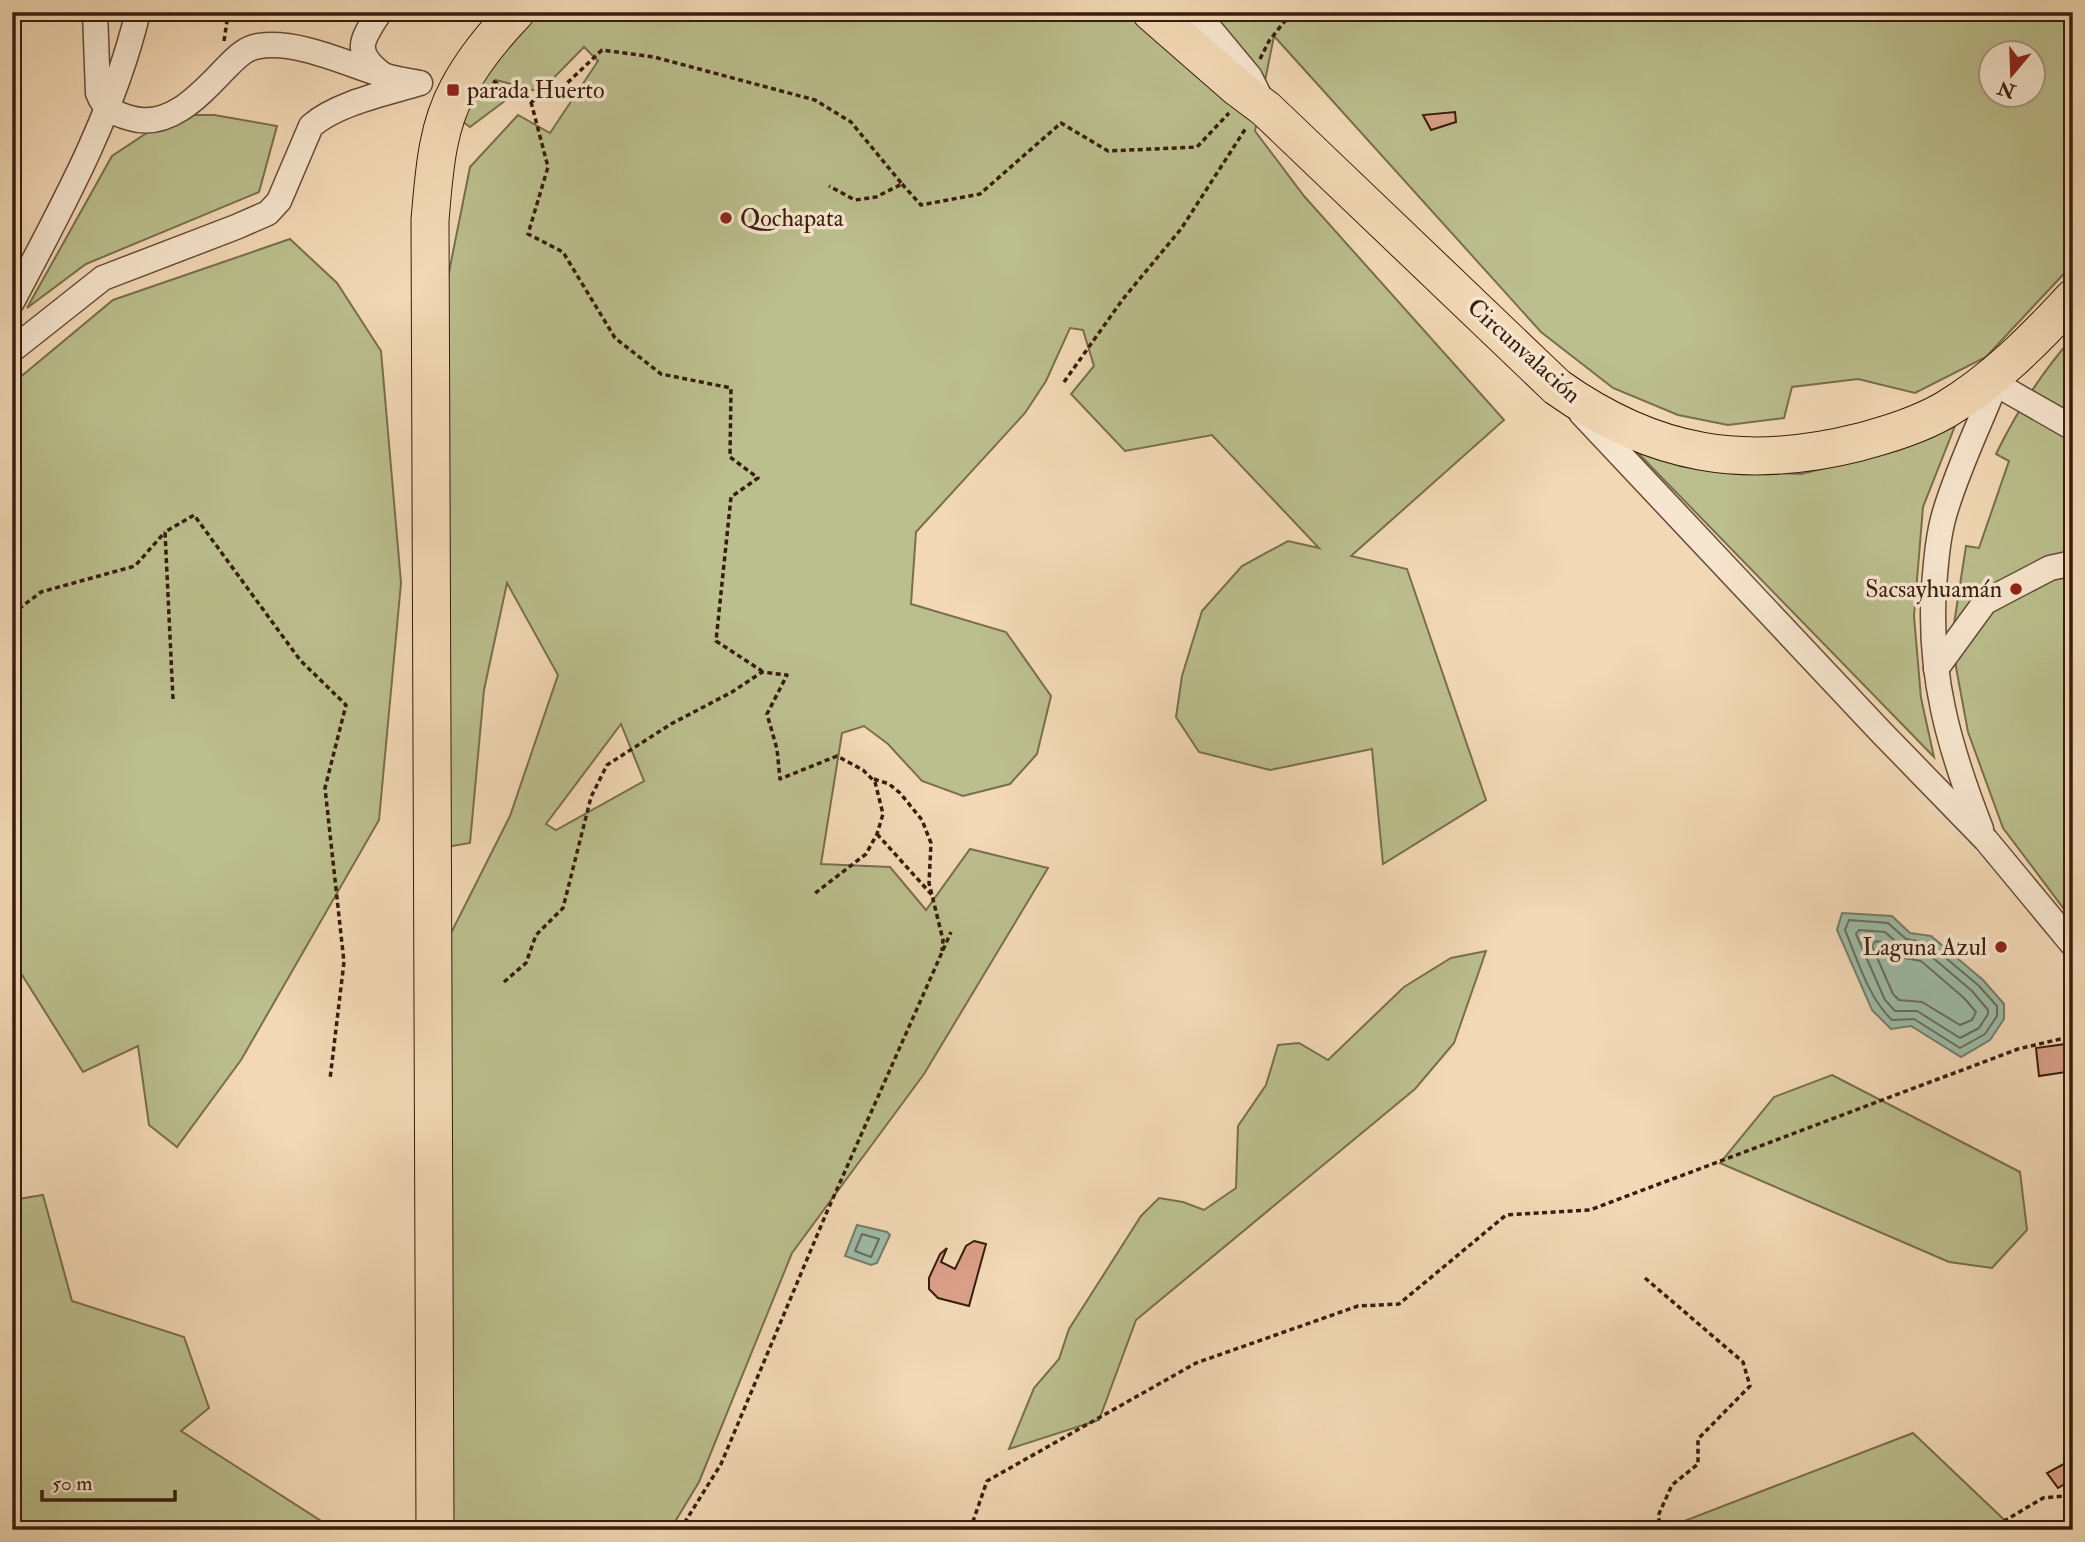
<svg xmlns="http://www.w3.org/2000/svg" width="2085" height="1542" viewBox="0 0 2085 1542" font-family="'IM FELL Double Pica',serif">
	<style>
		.green { fill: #bbbe8d; stroke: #796e4d; stroke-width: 2; fill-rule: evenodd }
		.water { fill: #9cbba7; stroke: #747c69; stroke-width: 2 }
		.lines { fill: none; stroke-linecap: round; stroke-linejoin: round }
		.shore { stroke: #6a6c5a; stroke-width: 2 }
		.building { fill: #daa088; stroke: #371d0d; stroke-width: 2 }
		.minor-casing { stroke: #664c37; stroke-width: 27 }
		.highway-casing { stroke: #371d0d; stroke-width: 39 }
		.path { stroke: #371d0d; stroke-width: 3.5; stroke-dasharray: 5 3.5; stroke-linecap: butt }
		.minor { stroke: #f7e6cf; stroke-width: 24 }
		.highway { stroke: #f2d8b5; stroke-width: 37 }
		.poi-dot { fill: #8f2418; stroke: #f7e6cf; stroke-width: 2.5 }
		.labels { text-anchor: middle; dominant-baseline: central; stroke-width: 7; stroke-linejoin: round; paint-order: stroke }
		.poi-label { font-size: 24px; fill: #371d0d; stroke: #f7e6cf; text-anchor: start }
		.street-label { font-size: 24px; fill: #371d0d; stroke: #f7e6cf }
	</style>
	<rect width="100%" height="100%" fill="#f2d8b5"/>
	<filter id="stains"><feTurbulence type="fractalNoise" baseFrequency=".00286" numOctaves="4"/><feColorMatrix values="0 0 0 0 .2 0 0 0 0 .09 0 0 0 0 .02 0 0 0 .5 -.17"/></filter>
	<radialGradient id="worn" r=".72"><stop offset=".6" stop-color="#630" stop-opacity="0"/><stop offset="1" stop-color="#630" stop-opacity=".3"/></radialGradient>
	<g class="green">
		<path d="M531,12h762l-7,10 10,-10h777v252l-87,93 -71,36 -57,-14 -66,8 -8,31 -56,7 -50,-10 -65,-27 -72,-56 -267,-296 -19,95 49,65 200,224 -153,136 56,13 79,231 -103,64 -11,-115 -102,21 -71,-18 -23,-35 6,-41 20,-65 40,-45 46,-25 31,7 -107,-113 -87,16 -54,-57 23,-28 -11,-36 -13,-2 -24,53 -21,32 -109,119 -5,72 95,28 45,64 -14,58 -27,30 -47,12 -41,-15 -34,-37 -24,-18 -22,7 -21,131 69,3 36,43 44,-61 78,19 -124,206 -132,179 -93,229 -29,48h-229l5,-587 64,-127 48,-141 -51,-92 -23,107 -14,153 -24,4 1,-565 23,-115 48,-52 32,18 48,-72 -14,-14 -44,45 -44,-12 10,20 -36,27 -15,-11zM1990,52h42v42h-42zM621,724l23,57 -88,49 -10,-6z"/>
		<path d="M174,115h40l63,11 -18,66 -173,72 -59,44 85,-152z"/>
		<path d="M290,239l47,44 44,68 20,232 -22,237 -138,240 -64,87 -28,-22 -11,-79 -55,26 -71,-113v-575l101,-84z"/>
		<path d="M2073,337v584l-70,-93 -35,-96 -12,-65 -3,-37 13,-84 13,2 30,-87 -13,-7c21,-43 45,-81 77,-117z"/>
		<path d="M1955,426l-32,81 -9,109 7,82 13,59 -300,-308 92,22 75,3 98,-24z"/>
		<path d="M1486,951l-32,92 -39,46 -279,231 -37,100 -90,29 25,-61 25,-29 10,-30 72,-113 18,-18 24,4 21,8 32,-22 2,-62 28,-41 12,-40 21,-2 29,17 76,-73 47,-29z"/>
		<path d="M1832,1075l188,97 7,58 -35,38 -43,-6 -229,-99 54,-66z"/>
		<path d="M43,1195l29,106 112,36 25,71 -28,23 148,95 -1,4h-316v-330z"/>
		<path d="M1913,1433l102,97h-354z"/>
	</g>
	<g class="water">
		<path d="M1842,913l50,3 18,17 21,3 52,44 21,24v15l-14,21 -29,17 -50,-31 -20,3 -19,-19 -35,-80z"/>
		<path d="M857,1225l30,7 3,3 -13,28 -6,2 -26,-9z"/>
	</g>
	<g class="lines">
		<g class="shore">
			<path d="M1849,920l39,3 18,16 22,4 50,42 19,21v10l-12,18 -25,14 -46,-29 -22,1c-24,-23 -34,-59 -47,-90z"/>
			<path d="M1859,930l26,2 17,15 23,4 47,40 16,19v4l-9,14 -19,10 -43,-27h-22l-10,-11 -29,-66z"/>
			<path d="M1876,941l5,1 18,15 22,4 43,37 12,14 -4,8 -12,5 -38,-23 -23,-2 -6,-6 -21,-48z"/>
			<path d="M862,1234l17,5 -8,18 -16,-6z"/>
		</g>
	</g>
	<g class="building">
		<path d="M1455,112l1,10 -25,8 -8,-15z"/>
		<path d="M2073,1043v28l-34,5 -3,-28z"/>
		<path d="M974,1241l12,3 -17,62 -31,-8 -9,-9v-11l11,-24 7,-6 -6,14 14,7 11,-23z"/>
		<path d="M2073,1459v20l-15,9 -11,-15z"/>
	</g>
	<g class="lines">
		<defs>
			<g id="minor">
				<path d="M95,12l3,81c6,16 15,20 32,25 38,12 69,-22 94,-48 10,-10 20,-22 35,-24 39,-6 88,18 124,29 11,4 22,5 32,7"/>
				<path d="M380,12c-18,27 -28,39 2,62"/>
				<path d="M1196,12l54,65 9,18"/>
				<path d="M12,302c49,-93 101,-186 126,-290"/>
				<path d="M12,350l91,-72 133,-51 32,-14 11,-12 32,-75c26,-23 76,-33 109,-43"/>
				<path d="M1996,384l77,44"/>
				<path d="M1581,413l300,319 105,108 87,105"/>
				<path d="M1936,669l49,-67 65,-34 23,-5"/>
				<path d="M1981,829c-32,-82 -53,-154 -47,-243 2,-24 4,-51 11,-74 14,-47 37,-93 55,-139"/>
			</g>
			<g id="highway">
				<path d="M1151,12l87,76 28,21 291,278c97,69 188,84 303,55 29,-8 59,-17 85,-32 49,-29 90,-71 128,-112"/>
				<path d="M435,1530l-5,-1310c4,-44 6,-91 28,-131 14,-27 37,-55 58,-77"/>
			</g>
		</defs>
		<use href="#minor" class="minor-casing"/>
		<use href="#highway" class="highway-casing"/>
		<g class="path">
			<path d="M224,41l3,-20 7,-9"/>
			<path d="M1260,59l9,-18 23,-29"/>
			<path d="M493,81l38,21 33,-16 38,-36 52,7 161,43 36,22 51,62 -26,13 -21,3 -26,-14"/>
			<path d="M531,102l17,65 -20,67 35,18 52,86 46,36 70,14 -1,69 28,21 -27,19 -15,144 46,30"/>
			<path d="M902,184l19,21 59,-11 81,-71 47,28 89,-4 32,-34"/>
			<path d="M1064,382l59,-83 58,-70 65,-101"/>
			<path d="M12,614l29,-22 94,-26 30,-34"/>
			<path d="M173,699l-8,-167 29,-17 106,145 46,45 -21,83 19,174 -14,117"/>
			<path d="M874,779l15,5 11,9 22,27 9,23 -2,40 14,57 -1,11"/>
			<path d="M877,834l55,61"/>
			<path d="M504,982l22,-19 10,-28 27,-27 28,-111 16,-32 64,-41 61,-32 30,-20 25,3 -20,39 10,35 3,30 57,-23 26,14 12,12 8,32 -6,20 -11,20 -52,40"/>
			<path d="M1645,1278l98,84 7,24 -52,53v25l-26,21 -14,31 4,14"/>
			<path d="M680,1530l41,-66 105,-250 125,-282"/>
			<path d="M970,1530l17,-49 209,-118 162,-57 41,-2 107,-89 84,-5 428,-161 55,-13"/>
			<path d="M1989,1530l54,-32 30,-3"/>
		</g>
		<use href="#minor" class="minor"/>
		<use href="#highway" class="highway"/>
	</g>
	<g class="poi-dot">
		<rect x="446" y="83" width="14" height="14" rx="3.5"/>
		<circle cx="726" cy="218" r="7"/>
		<circle cx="2016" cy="589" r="7"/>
		<circle cx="2001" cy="947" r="7"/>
	</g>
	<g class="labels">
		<g class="poi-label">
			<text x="467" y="90">parada Huerto</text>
			<text x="740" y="218">Qochapata</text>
			<text x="2002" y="589" text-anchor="end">Sacsayhuamán</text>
			<text x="1987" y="947" text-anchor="end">Laguna Azul</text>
		</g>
		<g class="street-label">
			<text transform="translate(1524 351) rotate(42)">Circunvalación</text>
		</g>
	</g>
	<rect width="2085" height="1542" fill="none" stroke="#f2d8b5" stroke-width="42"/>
	<rect x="14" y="14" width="2057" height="1514" fill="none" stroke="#371d0d" stroke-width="3.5"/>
	<rect x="21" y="21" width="2043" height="1500" fill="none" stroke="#371d0d" stroke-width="2"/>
	<g transform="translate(2012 74) rotate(199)"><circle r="33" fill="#f7e6cf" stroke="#aa9681" stroke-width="2"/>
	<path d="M0-5L12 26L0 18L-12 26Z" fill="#8f2418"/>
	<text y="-10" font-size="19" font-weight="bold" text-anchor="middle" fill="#371d0d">N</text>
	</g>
	<path d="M42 1490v10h133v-10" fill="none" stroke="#371d0d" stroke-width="3.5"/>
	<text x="52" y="1490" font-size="21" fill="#371d0d" stroke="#f7e6cf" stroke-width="5" paint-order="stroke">50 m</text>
	<rect width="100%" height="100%" filter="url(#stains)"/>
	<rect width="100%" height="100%" fill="url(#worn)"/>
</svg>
